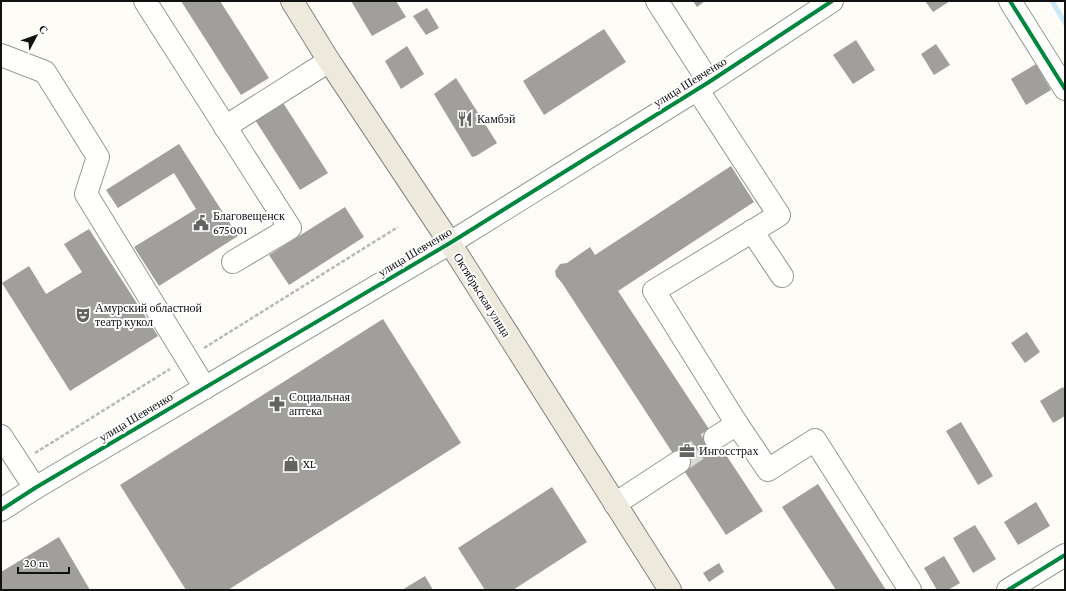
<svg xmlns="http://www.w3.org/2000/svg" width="1066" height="591" viewBox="0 0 1066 591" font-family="'Crimson Pro',serif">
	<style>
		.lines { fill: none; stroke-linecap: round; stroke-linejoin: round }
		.stream { stroke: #cde8f7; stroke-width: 5 }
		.building { fill: #a19f9c }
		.minor-tunnel { stroke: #dad9d4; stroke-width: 22; stroke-dasharray: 22 11; stroke-linecap: butt }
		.minor-casing { stroke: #979795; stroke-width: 24 }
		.major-casing { stroke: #858482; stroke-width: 24 }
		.path { stroke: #b9b9b8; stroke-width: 2.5; stroke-dasharray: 4 2; stroke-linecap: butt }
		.minor { stroke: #fffffe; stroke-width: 22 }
		.major { stroke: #ede9dc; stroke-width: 22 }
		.cycleway-casing { stroke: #fff; stroke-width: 6 }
		.cycleway { stroke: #00873e; stroke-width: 4 }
		.labels { text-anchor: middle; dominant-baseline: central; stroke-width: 4; stroke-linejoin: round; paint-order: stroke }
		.street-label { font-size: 12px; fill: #111; stroke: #fff }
		.poi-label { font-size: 12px; fill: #111; stroke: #fff; text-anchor: start }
	</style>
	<rect width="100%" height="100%" fill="#fdfcf7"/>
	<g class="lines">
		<path class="stream" d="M1052,1l13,22"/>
	</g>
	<g class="building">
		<path d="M181,1h39l49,77 -28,17z"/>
		<path d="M351,1h45l10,16 -34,19z"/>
		<path d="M693,1h12l-8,6z"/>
		<path d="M925,1h25l-17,11z"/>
		<path d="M427,8l12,20 -13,7 -13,-19z"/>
		<path d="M604,29l22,33 -82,53 -21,-34z"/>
		<path d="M856,40l19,30 -22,14 -20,-29z"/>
		<path d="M936,44l14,21 -16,10 -13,-21z"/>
		<path d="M407,46l17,28 -23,15 -16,-28z"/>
		<path d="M1036,64l15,26 -25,15 -15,-26z"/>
		<path d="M456,78l41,65 -21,13 -4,1 -38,-63z"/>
		<path d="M280,98l48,75 -28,17 -48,-75z"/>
		<path d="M179,144l59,92 -79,50 -25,-39 62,-38 -22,-36 -56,35 -12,-18z"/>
		<path d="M731,166l23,36 -136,89 145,220 -37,24 -164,-252 -6,-7 -1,-5 5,-7 7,-1 23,-16 5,8z"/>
		<path d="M345,207l19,30 -75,48 -20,-30z"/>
		<path d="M89,229l69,107 -88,55 -68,-108 27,-17 17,28 36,-22 -18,-28z"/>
		<path d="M383,319l78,124 -233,147h-42l-66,-105z"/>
		<path d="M1027,332l13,20 -15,11 -14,-20z"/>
		<path d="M1063,387l2,3v26l-12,7 -13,-22z"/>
		<path d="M961,422l32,54 -15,9 -32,-54z"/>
		<path d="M818,484l68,106h-50l-54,-83z"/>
		<path d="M552,487l35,55 -74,48h-28l-27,-42z"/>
		<path d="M1036,502l14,24 -32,19 -14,-23z"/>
		<path d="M975,525l21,34 -23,14 -20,-35z"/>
		<path d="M59,537l31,53h-89v-18z"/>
		<path d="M944,556l16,27 -12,7h-11l-13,-22z"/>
		<path d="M719,563l5,9 -15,10 -6,-9z"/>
		<path d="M425,576l8,14h-31z"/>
	</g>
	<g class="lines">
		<path class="minor-tunnel" d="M679,462l36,-24"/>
		<defs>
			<g id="minor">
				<path d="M145,1l145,227 -57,34"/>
				<path d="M657,1l52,81"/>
				<path d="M1010,1l55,88"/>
				<path d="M1,55l44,17 53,85 -12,37 119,194"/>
				<path d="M697,89l82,126 -125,76 83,133 31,46 47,-30 95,150"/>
				<path d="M225,127l104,-66"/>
				<path d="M752,231l30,45"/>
				<path d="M1,436l34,52"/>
				<path d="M715,438l22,-14"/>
				<path d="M615,504l64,-42"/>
				<path d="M1,510l34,-22 415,-245 259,-161 123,-81"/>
				<path d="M1008,590l57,-35"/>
			</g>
			<path id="major" d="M292,1l37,60 121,182 220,347"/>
		</defs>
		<use href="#minor" class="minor-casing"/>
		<use href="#major" class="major-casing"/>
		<g class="path">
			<path d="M204,348l194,-121"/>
			<path d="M35,453l135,-84"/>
		</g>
		<use href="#minor" class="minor"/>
		<use href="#major" class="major"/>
		<defs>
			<g id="cycleway">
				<path d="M1010,1l55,88"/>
				<path d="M1,510l34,-22 415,-245 259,-161 123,-81"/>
				<path d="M1008,590l57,-35"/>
			</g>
		</defs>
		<use href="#cycleway" class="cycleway-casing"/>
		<use href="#cycleway" class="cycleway"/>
	</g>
	<defs>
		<symbol id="restaurant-bare" viewBox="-9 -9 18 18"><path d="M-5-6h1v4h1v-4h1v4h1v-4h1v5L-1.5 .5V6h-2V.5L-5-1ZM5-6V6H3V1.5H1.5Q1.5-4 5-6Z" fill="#646362" stroke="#fff" stroke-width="2.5" paint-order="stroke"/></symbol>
		<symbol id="civic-bare" viewBox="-9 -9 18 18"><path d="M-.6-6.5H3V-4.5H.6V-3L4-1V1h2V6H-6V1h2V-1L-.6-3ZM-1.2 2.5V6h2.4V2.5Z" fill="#646362" stroke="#fff" stroke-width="2.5" paint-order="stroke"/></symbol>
		<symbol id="theatre-bare" viewBox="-9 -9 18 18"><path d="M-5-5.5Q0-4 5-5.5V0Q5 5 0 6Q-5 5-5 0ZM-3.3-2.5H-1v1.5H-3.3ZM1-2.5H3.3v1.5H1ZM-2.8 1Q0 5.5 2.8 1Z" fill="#646362" stroke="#fff" stroke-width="2.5" paint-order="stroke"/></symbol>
		<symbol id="pharmacy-bare" viewBox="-9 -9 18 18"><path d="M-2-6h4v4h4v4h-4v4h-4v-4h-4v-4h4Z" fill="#646362" stroke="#fff" stroke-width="2.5" paint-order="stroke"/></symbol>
		<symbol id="office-bare" viewBox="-9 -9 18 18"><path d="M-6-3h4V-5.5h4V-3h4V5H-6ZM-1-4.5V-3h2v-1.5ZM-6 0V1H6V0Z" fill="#646362" stroke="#fff" stroke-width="2.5" paint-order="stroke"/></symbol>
		<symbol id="shop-bare" viewBox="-9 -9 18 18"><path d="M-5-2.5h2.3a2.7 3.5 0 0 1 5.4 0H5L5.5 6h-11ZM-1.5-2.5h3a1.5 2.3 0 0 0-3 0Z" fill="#646362" stroke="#fff" stroke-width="2.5" paint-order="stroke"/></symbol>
	</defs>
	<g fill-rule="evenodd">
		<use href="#restaurant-bare" x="454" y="108" width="22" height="22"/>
		<use href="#civic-bare" x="190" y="212" width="22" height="22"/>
		<use href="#theatre-bare" x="72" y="304" width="22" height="22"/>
		<use href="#pharmacy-bare" x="266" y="393" width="22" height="22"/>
		<use href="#office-bare" x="676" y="440" width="22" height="22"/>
		<use href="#shop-bare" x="280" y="453" width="22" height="22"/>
	</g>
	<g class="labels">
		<g class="street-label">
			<text transform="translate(690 82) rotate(-32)">улица Шевченко</text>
			<text transform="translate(415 252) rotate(-31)">улица Шевченко</text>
			<text transform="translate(482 295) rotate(58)">Октябрьская улица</text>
			<text transform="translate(136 417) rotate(-31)">улица Шевченко</text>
		</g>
		<g class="poi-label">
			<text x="477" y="119">Камбэй</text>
			<text x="213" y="216">Благовещенск<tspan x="213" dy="14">675001</tspan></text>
			<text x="95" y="308">Амурский областной<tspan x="95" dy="14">театр кукол</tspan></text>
			<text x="289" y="397">Социальная<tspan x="289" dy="14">аптека</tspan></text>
			<text x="699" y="451">Ингосстрах</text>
			<text x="303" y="464">XL</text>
		</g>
	</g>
	<rect width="1066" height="591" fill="none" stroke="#111111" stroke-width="4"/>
	<g transform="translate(36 36) rotate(49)" stroke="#ffffff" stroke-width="3" paint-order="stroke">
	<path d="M0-3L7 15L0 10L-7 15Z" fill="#111111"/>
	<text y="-6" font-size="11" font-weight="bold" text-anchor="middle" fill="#111111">С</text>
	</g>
	<path d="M18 567v6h51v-6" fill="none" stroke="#111111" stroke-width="2"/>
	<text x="24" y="567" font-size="12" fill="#111111" stroke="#ffffff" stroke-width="3" paint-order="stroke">20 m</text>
</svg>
